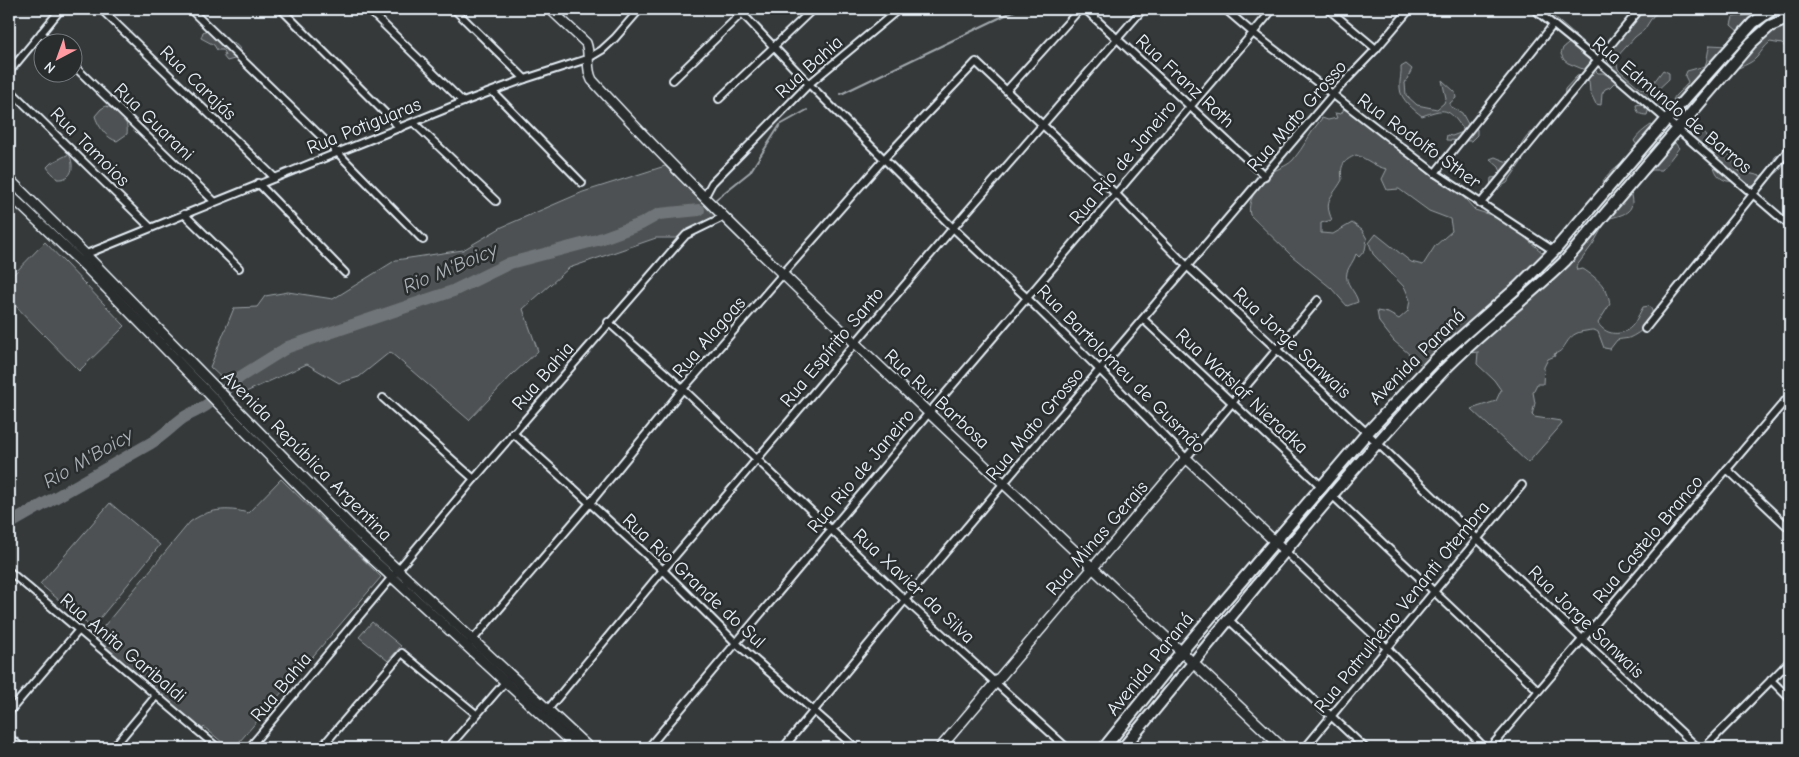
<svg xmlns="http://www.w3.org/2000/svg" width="1799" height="757" viewBox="0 0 1799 757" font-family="'Comic Neue',sans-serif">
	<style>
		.green { fill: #4d5152; stroke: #9aa1a5 }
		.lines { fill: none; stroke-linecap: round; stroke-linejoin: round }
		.stream { stroke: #a0a7ac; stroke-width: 2 }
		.river { stroke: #707579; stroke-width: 12 }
		.street-casing { stroke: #e8f1f8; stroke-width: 10 }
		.secondary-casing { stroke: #e8f1f8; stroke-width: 12 }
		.primary-casing { stroke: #e8f1f8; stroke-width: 14 }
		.street { stroke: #2a2d2e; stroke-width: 6 }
		.secondary { stroke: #2a2d2e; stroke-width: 9 }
		.primary { stroke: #2a2d2e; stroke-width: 10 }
		.labels { text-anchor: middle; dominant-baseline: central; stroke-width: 5; stroke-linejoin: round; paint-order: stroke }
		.street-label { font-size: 19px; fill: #e8f1f8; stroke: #2a2d2e }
		.water-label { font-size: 20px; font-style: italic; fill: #acb3b8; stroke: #2a2d2e }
	</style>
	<rect width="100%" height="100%" fill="#35393a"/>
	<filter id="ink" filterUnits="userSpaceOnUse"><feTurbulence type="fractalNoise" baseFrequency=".02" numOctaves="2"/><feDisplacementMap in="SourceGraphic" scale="10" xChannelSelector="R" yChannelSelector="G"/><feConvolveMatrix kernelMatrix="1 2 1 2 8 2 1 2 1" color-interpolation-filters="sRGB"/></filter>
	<g filter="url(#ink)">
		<g class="green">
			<path d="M1634,9h28l-9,7 -9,14 -9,7 -19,21 2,11 22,19 5,2 9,-8 9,-12 6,3v6l-16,15 -6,21c-7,0 -10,-2 -11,-10l5,-1 1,-4c-9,-8 -16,-15 -28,-17l-4,4 -5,2 -3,5 -1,11 -5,-1 -6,-12 -1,-11 -5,-2c-7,7 -7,17 -15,23l-5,-2 1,-11 12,-13 6,-1 2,-5 -17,-7 -4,-3 -3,-6 2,-6 9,-7 -28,-28 3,-2 36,31 6,8 -3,5c6,6 6,13 12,18h5l7,4 4,-3 -8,-16c5,-10 10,-22 21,-26l2,-6 -3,-5 7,-8z"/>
			<path d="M1751,9h36l3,6v37l-8,-8 -12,-2c-6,5 -8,9 -13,15 -5,6 -14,9 -21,12l-11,-4 -6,2 -7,10 4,3 -13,12 -12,-1 -7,8 -11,1c3,-8 11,-10 15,-18l-3,-6 2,-5 18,-5c3,-7 2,-13 5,-21l18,1 11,-14 -8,-7 2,-8 17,-2z"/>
			<path d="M210,28c9,1 8,6 14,10 7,6 12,3 17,13l-3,7 -11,3 -4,-5h2l-2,-6h-6l-3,-5 -13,-7 2,-6z"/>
			<path d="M1406,64l6,5 -7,14 1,12 11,10 20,4 7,-6 2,-5 -4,-18 13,12 1,6 -6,5v3l12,7 6,11 9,5v6l-6,6 -25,-1 1,-5 5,1 11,-4v-3c-15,-22 -18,-21 -41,-13 -8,-6 -22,-17 -22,-28 -1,-7 2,-14 1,-21z"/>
			<path d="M106,106c13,4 23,14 21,28l-10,7c-10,-2 -19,-15 -22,-25l6,-7z"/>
			<path d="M1344,109l16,9 71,58 27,15 17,19 19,6 21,13 28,24 6,3 46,-57 2,-7 9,-6 -3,-5c9,-14 25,-22 38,-31l-7,-9c3,-6 11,-12 17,-16l5,2 4,15c6,4 9,4 15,1l4,5 -17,22h-10l-21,20c-1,4 1,8 1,12 0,13 -16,14 -25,17l-14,25 -17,23 1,3 6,-1c14,9 25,18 27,35l-12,19c9,15 29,13 37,-1 3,-5 5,-10 8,-15l6,-1c12,13 -9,27 -20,32 -4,1 -9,1 -12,2l-7,9 -6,-1 -6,-16c-5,-3 -6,-2 -12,-1 -22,2 -18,20 -32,23l1,2 -7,3 -4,8 -1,17h-6l-4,8 2,11 -3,12 2,2 27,4 1,3 -34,39 -57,-54 25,-8 5,-11 -7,-10 -17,-16 1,-12 -24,3 -22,19 -38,-33 -15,-19 -2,-11 11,2 11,6 9,-8 2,-11 -5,-12 -32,-34 -4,-11 7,-9 35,28 12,3 12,-19 17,-15 -2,-12 -21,-8 -30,-22 -12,1 -5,-11 5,-10c-12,-2 -19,-10 -31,-14 -13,6 -16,10 -14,25 -10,18 -19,19 -10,40l-11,3v10l12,1 19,-11 10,7 5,9 -2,11 -6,7 -3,-3c-2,7 -7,12 -9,18 -3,12 9,19 11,30l-11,4 -16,-18 -39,-32 -42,-41c-4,-16 12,-37 26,-45 6,-3 12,-5 17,-10 11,-13 18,-29 29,-42l6,2 9,-2 -2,-5 6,1z"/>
			<path d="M1699,128l4,3 5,10 23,15 4,11 4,4 22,5 9,-8 5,-11 15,-12v11c-5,5 -6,11 -11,15 -5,5 -25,17 -31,15 -3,-1 -6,-5 -10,-6 -3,0 -7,2 -11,1 -14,-4 -13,-18 -17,-28 -4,-11 -17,-10 -17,-23z"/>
			<path d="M1532,132l4,3v6l-29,42 -11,6h-6l1,-11 7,-1 3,-5 -2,-5 -9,-8 5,-2 10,4 6,1c8,-10 11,-23 21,-30z"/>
			<path d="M69,154c6,12 4,26 -12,25 -3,-5 -8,-8 -10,-12l4,-4z"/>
			<path d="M665,166l51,50 -40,22h-20l-87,30 -46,41 15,42 -25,23 -44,46 -79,-68 -31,25 -20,6 -32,-19 -61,28 -21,-11 -15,-14 24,-59 23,-1 8,-11 23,-4 45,7 63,-39 67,-10 39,-23 81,-35z"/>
			<path d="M45,242l80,84 -46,45 -70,-72v-20z"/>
			<path d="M281,479l100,98 -147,171h-5l-25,-21 -2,3 -107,-93 95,-115c18,-13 37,-15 58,-9z"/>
			<path d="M110,503l50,42 -68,83 -52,-44z"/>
			<path d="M372,622l29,24 -13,15 -29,-24z"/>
		</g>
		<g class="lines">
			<g class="stream">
				<path d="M841,94l177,-85"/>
				<path d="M715,200l35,-28 30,-47 27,-15"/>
			</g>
			<g class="river">
				<path d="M226,389l14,-12 48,-30 165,-56 57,-28 87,-23 44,-16 18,-10 40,-4"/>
				<path d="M9,524l142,-81c12,-7 21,-17 32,-25 8,-5 17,-8 25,-14"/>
			</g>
			<defs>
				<g id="street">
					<path d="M101,9l174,169"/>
					<path d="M190,9l148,144 85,87"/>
					<path d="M281,9l119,119"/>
					<path d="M368,9l95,93"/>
					<path d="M454,9l71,70"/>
					<path d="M738,9l71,75 144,144 74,70 73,72 86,88 132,-158"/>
					<path d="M1085,9l180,167"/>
					<path d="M1225,9l28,24 182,140 119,78"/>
					<path d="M1328,9l48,40"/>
					<path d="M1534,9l64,52 192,165"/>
					<path d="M559,17l6,-8"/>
					<path d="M41,33l10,9"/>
					<path d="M72,64l142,137"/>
					<path d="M9,72l52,-63"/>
					<path d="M673,80l73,-71"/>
					<path d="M9,89l141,138"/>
					<path d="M1007,90l73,-81"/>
					<path d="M493,92l89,91"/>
					<path d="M719,99l94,-90"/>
					<path d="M414,123l82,78"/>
					<path d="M1435,173l118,-148"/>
					<path d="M258,183l87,90"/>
					<path d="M704,198l8,-15 97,-99 90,-75"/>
					<path d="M1480,204l160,-195"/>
					<path d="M9,208l6,-7"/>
					<path d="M184,214l55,54"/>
					<path d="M84,255l379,-153 62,-23 62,-20 15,-9 13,-12 25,-29"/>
					<path d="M1143,319l178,167"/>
					<path d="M608,322l75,67 222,211 162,148"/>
					<path d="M1645,329l145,-181"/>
					<path d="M383,398l91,81"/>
					<path d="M513,433l150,137 73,73 120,105"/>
					<path d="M1727,469l63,60"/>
					<path d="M1332,495l206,195"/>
					<path d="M1286,552l101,96 98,100"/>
					<path d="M9,571l209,177"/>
					<path d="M1229,620l136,128"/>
					<path d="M471,642l119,-139 93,-114 99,-114 102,-116 92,-97 140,132 72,73 179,166 215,206 116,109"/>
					<path d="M1771,680l19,19"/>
					<path d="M9,712l70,-82"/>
					<path d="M545,713l118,-143 290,-342 190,-219"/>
					<path d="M9,737l13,11"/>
					<path d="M113,748l43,-52"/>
					<path d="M249,748l225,-269 203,-234 9,-10 37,-18"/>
					<path d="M321,748l81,-95 74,61"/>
					<path d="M448,748l58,-67"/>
					<path d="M648,748l280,-334 325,-381 20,-24"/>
					<path d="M783,748l122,-148 427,-505 44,-46 34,-40"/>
					<path d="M1305,748l217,-263"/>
					<path d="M1490,748l300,-353"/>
					<path d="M1704,748l86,-87"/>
				</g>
				<g id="secondary">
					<path d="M550,9l36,34c5,13 -1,24 6,37 84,92 173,178 263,263 143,135 286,270 428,405"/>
					<path d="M9,179l76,75 274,280 230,214"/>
					<path d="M9,194l78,74 160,165 106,108 224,207"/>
					<path d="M940,748l246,-290 100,94"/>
				</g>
				<g id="primary">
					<path d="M1104,748l78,-97 185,-218 69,-74 83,-73 35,-35 113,-132 86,-96 20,-14"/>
					<path d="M1123,748c106,-127 207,-258 321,-378 38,-39 82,-71 121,-109l186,-218 19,-17 20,-8"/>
				</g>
			</defs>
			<use href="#street" class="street-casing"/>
			<use href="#secondary" class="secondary-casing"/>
			<use href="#primary" class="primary-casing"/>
			<use href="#street" class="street"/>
			<use href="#secondary" class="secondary"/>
			<use href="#primary" class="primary"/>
		</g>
	</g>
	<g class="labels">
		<g class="street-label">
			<text transform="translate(809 67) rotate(-42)">Rua Bahia</text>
			<text transform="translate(1185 81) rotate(43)">Rua Franz Roth</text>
			<text transform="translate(198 83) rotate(44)">Rua Carajás</text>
			<text transform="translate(1672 105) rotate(40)">Rua Edmundo de Barros</text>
			<text transform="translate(1297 116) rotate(-49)">Rua Mato Grosso</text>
			<text transform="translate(154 122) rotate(44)">Rua Guarani</text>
			<text transform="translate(364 126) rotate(-22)">Rua Potiguaras</text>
			<text transform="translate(1419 141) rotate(36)">Rua Rodolfo Sther</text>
			<text transform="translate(90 147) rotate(45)">Rua Tamoios</text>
			<text transform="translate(1123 162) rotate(-50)">Rua Rio de Janeiro</text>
			<text transform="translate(709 337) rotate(-49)">Rua Alagoas</text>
			<text transform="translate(1292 343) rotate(43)">Rua Jorge Sanwais</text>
			<text transform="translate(832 347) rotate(-50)">Rua Espírito Santo</text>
			<text transform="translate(1417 357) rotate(-45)">Avenida Paraná</text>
			<text transform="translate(1121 369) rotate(45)">Rua Bartolomeu de Gusmão</text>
			<text transform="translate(543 376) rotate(-49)">Rua Bahia</text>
			<text transform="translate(1242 391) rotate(43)">Rua Watslaf Nieradka</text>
			<text transform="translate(937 399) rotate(43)">Rua Rui Barbosa</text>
			<text transform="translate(1035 424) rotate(-50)">Rua Mato Grosso</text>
			<text transform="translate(307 456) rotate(45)">Avenida República Argentina</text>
			<text transform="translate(861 471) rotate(-50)">Rua Rio de Janeiro</text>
			<text transform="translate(1097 538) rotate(-49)">Rua Minas Gerais</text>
			<text transform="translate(1648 539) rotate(-50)">Rua Castelo Branco</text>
			<text transform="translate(694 581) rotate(43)">Rua Rio Grande do Sul</text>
			<text transform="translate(914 586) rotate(43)">Rua Xavier da Silva</text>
			<text transform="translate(1402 607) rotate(-51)">Rua Patrulheiro Venanti Otembra</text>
			<text transform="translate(1586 622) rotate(44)">Rua Jorge Sanwais</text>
			<text transform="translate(123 648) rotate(40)">Rua Anita Garibaldi</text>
			<text transform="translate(1150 664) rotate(-51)">Avenida Paraná</text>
			<text transform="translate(281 687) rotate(-50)">Rua Bahia</text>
		</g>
		<g class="water-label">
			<text transform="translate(450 268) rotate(-23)">Rio M'Boicy</text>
			<text transform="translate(88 458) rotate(-30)">Rio M'Boicy</text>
		</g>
	</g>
	<rect width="1799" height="757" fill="none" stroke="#2a2d2e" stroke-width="30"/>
	<rect x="15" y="15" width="1769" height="727" fill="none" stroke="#e8f1f8" stroke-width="2" filter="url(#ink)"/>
	<g transform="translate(58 58) rotate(221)"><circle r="24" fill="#2a2d2e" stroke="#767b7f"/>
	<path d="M0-4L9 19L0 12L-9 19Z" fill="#ff9aa2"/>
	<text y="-8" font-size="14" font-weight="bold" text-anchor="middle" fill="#e8f1f8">N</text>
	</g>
</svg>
